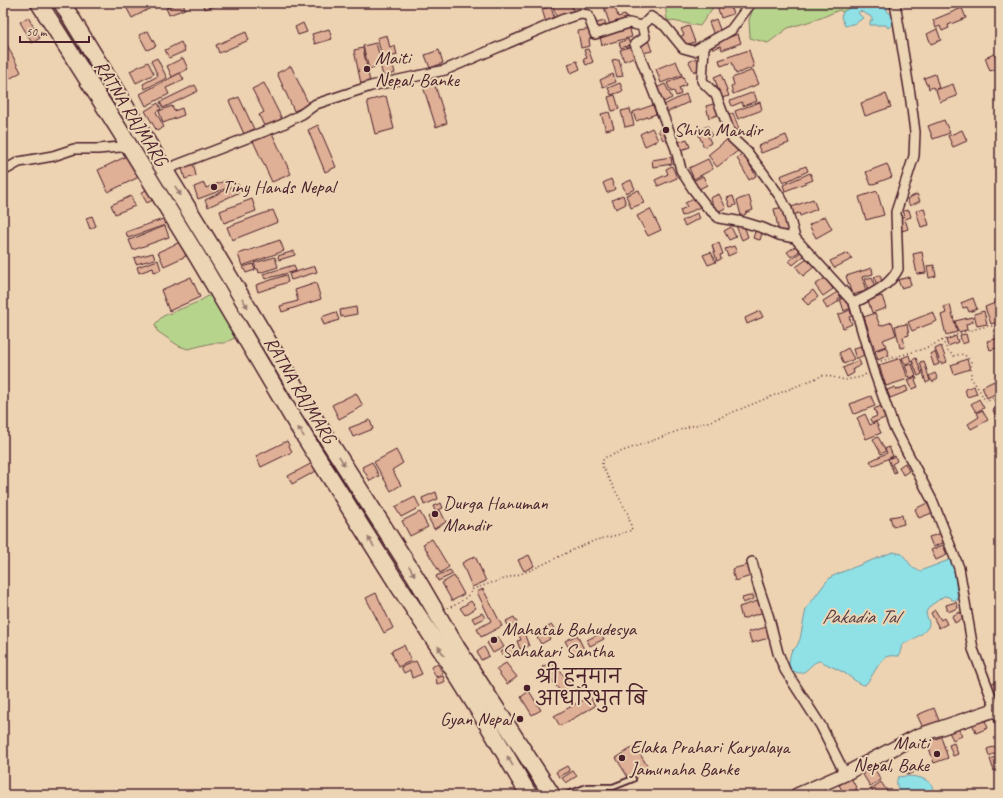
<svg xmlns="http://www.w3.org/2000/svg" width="1003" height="798" viewBox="0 0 1003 798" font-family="Caveat,'Playpen Sans Deva',sans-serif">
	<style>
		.green { fill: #b7d48c; stroke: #807a5c }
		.water { fill: #8fe1e6; stroke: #73939b }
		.building { fill: #dfaf96; stroke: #4a1f2b }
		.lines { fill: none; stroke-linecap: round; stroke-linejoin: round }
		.lane-casing { stroke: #4a1f2b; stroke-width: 8 }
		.street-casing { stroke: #4a1f2b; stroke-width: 12 }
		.secondary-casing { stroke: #4a1f2b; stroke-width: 16 }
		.highway-casing { stroke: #4a1f2b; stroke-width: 19 }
		.path { stroke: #4a1f2b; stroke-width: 1.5; stroke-dasharray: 1 3; stroke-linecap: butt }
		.lane { stroke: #ebd5b4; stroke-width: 4.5 }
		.street { stroke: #ebd5b4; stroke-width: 9 }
		.secondary { stroke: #ebd5b4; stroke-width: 13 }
		.highway { stroke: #ebd5b4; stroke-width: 16 }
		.oneway { fill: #9a7a70 }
		.poi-dot { fill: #4a1f2b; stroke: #ebd5b4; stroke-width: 1.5 }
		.labels { text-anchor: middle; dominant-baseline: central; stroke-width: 4; stroke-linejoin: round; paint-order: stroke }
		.poi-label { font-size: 19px; fill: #4a1f2b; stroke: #ebd5b4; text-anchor: start }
		.street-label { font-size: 19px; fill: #4a1f2b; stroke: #ebd5b4 }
		.water-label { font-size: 20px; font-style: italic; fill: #543c47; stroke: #ebd5b4 }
	</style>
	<rect width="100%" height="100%" fill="#eed3b2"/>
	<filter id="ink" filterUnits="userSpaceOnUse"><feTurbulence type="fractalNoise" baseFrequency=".025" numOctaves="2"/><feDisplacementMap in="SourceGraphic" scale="8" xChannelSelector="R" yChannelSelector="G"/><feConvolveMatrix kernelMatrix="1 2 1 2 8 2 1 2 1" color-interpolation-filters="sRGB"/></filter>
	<g filter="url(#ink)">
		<g class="green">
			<path d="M665,3h51l-16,23 -33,-6z"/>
			<path d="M755,3h102l-14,9 -4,-2 -18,8 -33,10 -20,15 -18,-5 -1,-18z"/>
			<path d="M210,295l25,43 -11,5h-12l-24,6 -9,-3 -22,-15 -2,-7 8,-8 35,-14z"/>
		</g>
		<g class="water">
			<path d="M857,3h32l-2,8 5,4 1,9 -5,4 -2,-3h-16v-4l3,-1 -3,-4 -10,-5 -2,2 5,5 -7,5 -11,3 -4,-9 2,-5z"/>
			<path d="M893,552l9,2 11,14 7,3 29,-11 4,2 5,38h-6l-3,-3 -5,-1 -14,10 -4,6c0,4 3,8 3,12 -1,9 -20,17 -27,21l-3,11c-5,0 -9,-1 -13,1 -6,2 -14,21 -21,28l-5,-1 -17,-12 -23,-11c-12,1 -14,21 -31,7v-7l2,-9 6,-6 3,-7 6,-30 20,-27 5,-5 11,-5z"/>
			<path d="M898,777c12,-2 29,-1 35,10l-5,8h-27c-3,-5 -6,-12 -3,-18z"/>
		</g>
		<g class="building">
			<path d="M129,3h31l-28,15 -7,-13z"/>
			<path d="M173,3h10l2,6 -16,6 -3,-7 8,-3z"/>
			<path d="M208,3h6l1,3 -11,3 -1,-4z"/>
			<path d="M555,3h16l3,10 -17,5 -5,-14z"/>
			<path d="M724,3h5l4,11 -12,4 -4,-12z"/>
			<path d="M614,4l4,13 7,-2 2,7 -16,6 -7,-21z"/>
			<path d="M551,7l3,10 -3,1 1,3 -6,2 -4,-14z"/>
			<path d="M962,8l4,10 -18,7 1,3 -7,3 -2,-5 -4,2 -3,-8z"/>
			<path d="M28,17l12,21 -8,5 -12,-21z"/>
			<path d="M716,19l5,13 -7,3 -5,-13z"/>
			<path d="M605,21l1,8 -9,2 -1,-8z"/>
			<path d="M303,23l4,9 -9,3 -3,-8z"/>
			<path d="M629,26l3,11 -30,8 -3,-11z"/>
			<path d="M689,26l6,16 -13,4 -3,-9 5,-2 -3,-6z"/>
			<path d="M329,29l3,10 -17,5 -3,-10z"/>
			<path d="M592,29l1,9 -4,1 1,7 -9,2 -3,-17z"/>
			<path d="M937,29l4,11 -10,4 -4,-10z"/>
			<path d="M148,31l8,15 -9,4 -8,-15z"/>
			<path d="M246,32l3,8 -30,13 -3,-8z"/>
			<path d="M738,34l3,9 -19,7 -1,-4 -8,3 -2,-5z"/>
			<path d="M387,35l3,13 5,-2 2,9 -14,4 -6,-21z"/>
			<path d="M628,39l2,6 -9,3 -2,-5z"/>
			<path d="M648,40l4,11 -9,2 -4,-10z"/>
			<path d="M181,42l4,9 -16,7 -4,-8z"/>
			<path d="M6,43l15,29 -15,9 -3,-6v-30z"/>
			<path d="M376,43l5,18 -6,2 1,4 -7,2 -6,-23z"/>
			<path d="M632,46l4,10 -12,5 -4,-11z"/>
			<path d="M363,48l7,34 -9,2 -7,-34z"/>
			<path d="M588,49l5,13 -7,3 -3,-6 4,-1 -3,-8z"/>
			<path d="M439,50l4,13 -13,5 -5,-13z"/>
			<path d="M749,50l5,17 -18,7 -4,-12 -11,4 -2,-6z"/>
			<path d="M994,54l6,14 -10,3 -5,-13z"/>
			<path d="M157,58l10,20 -22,11 -2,-5 15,-8 -7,-15z"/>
			<path d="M183,58l5,11 -16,8 -5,-11z"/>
			<path d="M696,58l5,10 -7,4 -5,-10z"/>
			<path d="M619,59l4,17 -6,1 -5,-17z"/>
			<path d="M392,61l3,12 -12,3 -3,-12z"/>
			<path d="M577,61l3,8 -9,4 -3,-9z"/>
			<path d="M676,61l6,14 -21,8 -5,-14z"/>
			<path d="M148,62l6,12 -18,9 -6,-12z"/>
			<path d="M291,66l18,39 -15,6 -17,-38z"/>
			<path d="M753,70l6,14 -26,10 -2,-7 3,-2 -2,-7z"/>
			<path d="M180,73l4,7 -18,8 3,6 -23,12 -6,-12z"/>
			<path d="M613,74l3,8 -13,5 -3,-7z"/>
			<path d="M721,74l8,22 -8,2 -7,-21z"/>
			<path d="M935,74l4,14 -5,1 -1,-2 -4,2 -1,-5h-2l-2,-6z"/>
			<path d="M432,76l15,47 -11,4 -15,-47z"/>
			<path d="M683,76l3,9 -7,3 2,6 -5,2 -2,-5 -3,1 -4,-9z"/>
			<path d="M264,83l18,36 -17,9 -6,-13 5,-3 -12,-23z"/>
			<path d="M620,83l3,8 -12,4 -3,-7z"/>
			<path d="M665,84l7,14 -11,5 -7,-14z"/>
			<path d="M953,84l4,12 -17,6 -4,-12z"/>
			<path d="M195,85l3,6 -35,17 -3,-6z"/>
			<path d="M754,92l3,9 -14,5 -1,-4 -10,4 -2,-5z"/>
			<path d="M686,94l3,8 -24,11 -3,-7z"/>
			<path d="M886,94l5,13 -26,9 -4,-13z"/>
			<path d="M615,95l4,14 -7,2 -4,-14z"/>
			<path d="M386,96l8,33 -19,5 -8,-33z"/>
			<path d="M239,97l15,32 -10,5 -15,-33z"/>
			<path d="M760,102l2,8 -24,9 -3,-8z"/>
			<path d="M158,103l3,6 -5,3 8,15 -7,4 -12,-20z"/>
			<path d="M717,103l3,11 -11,4 -3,-12z"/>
			<path d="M653,105l3,9 -20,7 -3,-9z"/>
			<path d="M172,106l2,5 8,-3 2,7 -21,8 -4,-12z"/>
			<path d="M630,109l4,16 -9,2 -4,-16z"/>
			<path d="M609,112l5,16 -8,2 -5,-16z"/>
			<path d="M733,113l6,16 -5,3 -7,-16z"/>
			<path d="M944,120l6,13 -17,6 -5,-13z"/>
			<path d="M318,125l18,42 -11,5 -17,-42z"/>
			<path d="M708,126l4,9 -4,1 3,7 -7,4 -7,-16z"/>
			<path d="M663,127l5,10 -5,3 -5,-10z"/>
			<path d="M652,128l6,12 -13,6 -5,-12z"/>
			<path d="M962,130l5,11 -14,6 -5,-11z"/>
			<path d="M272,133l19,41 -19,8 -19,-41z"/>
			<path d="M786,135l3,8 -28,10 -3,-7z"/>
			<path d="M729,138l10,12 -22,17 -9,-12z"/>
			<path d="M687,139l3,8 -9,3 -3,-8z"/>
			<path d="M744,154l12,22 -7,4 -12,-22z"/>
			<path d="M129,155l10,22 -31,15 -10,-22z"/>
			<path d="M671,157l1,7 -19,3 -1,-7z"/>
			<path d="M708,159l5,10 -19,10 -5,-11z"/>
			<path d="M193,162l3,14 -11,3 -4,-14z"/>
			<path d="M887,164l5,13 -21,8 -5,-13z"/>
			<path d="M672,166l5,12 -19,8 -3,-6 13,-6 -2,-5z"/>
			<path d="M806,166l2,5 -25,12 -3,-7z"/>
			<path d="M810,173l3,7 -28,11 -2,-6z"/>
			<path d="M703,176l4,9 -10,5 -4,-9z"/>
			<path d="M611,179l4,10 -8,4 -4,-10z"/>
			<path d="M227,180l3,7 -32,12 -4,-12 10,-4 2,5z"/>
			<path d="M631,180l4,9 -9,4 -4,-9z"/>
			<path d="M238,184l4,7 -34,16 -3,-7z"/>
			<path d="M149,188l6,11 -8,4 -6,-10z"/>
			<path d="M639,190l5,13 -13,5 -5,-13z"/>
			<path d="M877,191l7,24 -18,5 -7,-23z"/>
			<path d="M719,194l7,14 -9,4 -7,-14z"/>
			<path d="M917,194l3,7 -10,5 -3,-7z"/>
			<path d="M623,195l3,9 -10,5 -4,-9z"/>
			<path d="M131,196l4,10 -20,8 -4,-9z"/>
			<path d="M733,196l3,9 -6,2 -3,-9z"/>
			<path d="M749,196l4,14 -8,3 1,1 -5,2 -4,-16z"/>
			<path d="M696,198l4,9 -18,9 -2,-6 7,-3 -2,-4z"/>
			<path d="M252,199l4,12 -32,12 -4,-12z"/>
			<path d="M813,199l4,10 -17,7 -1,-3 -7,2 -3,-7z"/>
			<path d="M784,207l4,23 -9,2 -5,-23z"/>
			<path d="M924,208l5,17 -8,2 -5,-16z"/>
			<path d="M650,209l11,21 -13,6 -11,-20z"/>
			<path d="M273,210l5,12 -46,18 -5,-13z"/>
			<path d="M909,210l2,7 -6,2 3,10 -6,2 -4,-13 7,-2 -2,-5z"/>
			<path d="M697,213l3,5 -15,8 -3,-5z"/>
			<path d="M92,216l4,10 -6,3 -4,-11z"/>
			<path d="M825,216l7,13 -16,9 -7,-13z"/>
			<path d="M163,219l2,6 -37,13 -2,-6z"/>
			<path d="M743,223l5,14 -6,3 -6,-14z"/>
			<path d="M165,226l4,11 -36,13 -4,-10z"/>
			<path d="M731,227l5,10 -7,3 -5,-9z"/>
			<path d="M756,229l7,1 -3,10 -7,-2z"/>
			<path d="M280,240l4,11 -42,15 -4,-12z"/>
			<path d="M180,242l6,14 -22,10 -6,-14z"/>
			<path d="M719,243l4,11 -3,1 1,4 -4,2 -5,-16z"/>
			<path d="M734,246l3,6 -9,4 -3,-7z"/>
			<path d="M796,246l4,5 -9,6 -4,-5z"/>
			<path d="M294,251l1,4 -16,5 -1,-4z"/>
			<path d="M802,251l3,4 -12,10 -4,-4z"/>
			<path d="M711,252l5,10 -8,3 -5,-10z"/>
			<path d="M922,252l4,21 -9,1 -4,-20z"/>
			<path d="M153,253l2,6 -19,5 -2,-6z"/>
			<path d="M848,253l4,6 -18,9 -4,-7z"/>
			<path d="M275,257l3,10 -19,6 -1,-4h-2l-2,-6z"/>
			<path d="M807,259l7,8 -11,9 -7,-9z"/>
			<path d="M158,260l3,10 -7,2 -1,-4 -14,5 -2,-6z"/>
			<path d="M253,264l2,6 -9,3 -3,-6z"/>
			<path d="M294,265l2,6 -31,8 -2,-5z"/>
			<path d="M934,265l2,11 -7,2 -2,-12z"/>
			<path d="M315,266l2,6 -26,8 -2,-6z"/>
			<path d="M872,268l1,6 -11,3 4,14 -14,4 -6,-19z"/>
			<path d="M286,275l2,7 -30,10 -2,-7z"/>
			<path d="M880,275l3,10 -6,1 -3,-9z"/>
			<path d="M191,277l9,20 -31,14 -8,-21z"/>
			<path d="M872,277l3,11 -7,3 -3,-12z"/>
			<path d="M909,277l2,8 -10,3 -3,-8z"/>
			<path d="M825,278l8,11 -10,7 -8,-11z"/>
			<path d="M316,283l5,16 -39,13 -2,-6 18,-5 -3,-11z"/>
			<path d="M813,290l5,7 -10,8 -6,-6z"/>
			<path d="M839,291l3,5 -4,3 1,2 -12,8 -4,-8z"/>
			<path d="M882,296l4,12 -14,5 -4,-13z"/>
			<path d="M845,298l1,5 3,-1 2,6 -7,3 -4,-12z"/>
			<path d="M973,298l4,11 -8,3 -2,-5 -4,1 -2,-5z"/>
			<path d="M995,303l5,18 -9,3 -6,-17z"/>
			<path d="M950,305l7,27 -11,3 -5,-20 5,-2 -2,-6z"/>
			<path d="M356,307l1,7 -16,3 -1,-7z"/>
			<path d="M850,310l2,6 -3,1 3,7 -9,4 -5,-13z"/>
			<path d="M760,311l3,6 -16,7 -2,-6z"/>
			<path d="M984,311l3,13 -10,2 -3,-12z"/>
			<path d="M336,312l3,8 -15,5 -3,-8z"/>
			<path d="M933,312l4,9 -25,10 -4,-9z"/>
			<path d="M875,313l5,13 12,-4 4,13 -13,5 3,6 -11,4 -11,-33z"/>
			<path d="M972,317l1,5 -7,2 1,6 -9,2 -3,-11z"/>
			<path d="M907,324l2,11 -6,2 2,10 -5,1 -5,-22z"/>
			<path d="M966,334l2,8 -6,2 -2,-9z"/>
			<path d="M956,336l2,6 -10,4 -2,-6z"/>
			<path d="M1000,338v9l-10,3 -3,-9z"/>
			<path d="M860,346l4,9 -8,4 -3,-10z"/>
			<path d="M941,346l6,16 -6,2 -6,-15z"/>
			<path d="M886,347l3,8 -11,5 -3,-9z"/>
			<path d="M848,348l6,11 -10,5 -5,-11z"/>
			<path d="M935,352l4,12 -5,2 -4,-12z"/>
			<path d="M909,355l2,7 -6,2 -3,-6z"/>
			<path d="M901,358l7,21 -22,7 -7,-21z"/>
			<path d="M916,358l6,16 -4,2 -6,-16z"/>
			<path d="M967,359l3,10 -16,5 -3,-9z"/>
			<path d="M859,360l2,5 -8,4 1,4 -7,4 -4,-9z"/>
			<path d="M924,361l6,20 -4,2 -6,-21z"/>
			<path d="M912,364l4,12 -6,2 -5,-12z"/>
			<path d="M935,373l3,6 -6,3 -3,-6z"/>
			<path d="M916,377l1,2 -2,1 3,7 -6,2 -4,-9z"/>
			<path d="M994,381l5,11 -12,6 -5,-11z"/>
			<path d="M906,386l2,5 -18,7 -3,-8 8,-3 1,3z"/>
			<path d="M974,386l3,8 -10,3 -2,-8z"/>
			<path d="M356,393l7,13 -24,13 -7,-14z"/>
			<path d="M871,396l4,10 -21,8 -4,-10z"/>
			<path d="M1000,396v11l-2,1 -4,-8z"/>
			<path d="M979,399l5,9 -8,4 -5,-8z"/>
			<path d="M881,406l4,12 -13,5 -2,-4 7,-3 -3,-7z"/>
			<path d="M997,408l2,4 1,-1v8l-3,1 -4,-10z"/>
			<path d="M982,410l6,10 -17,9 -3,-5 11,-7 -2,-4z"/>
			<path d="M865,414l5,11 6,-3 5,11 -15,6 -9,-21z"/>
			<path d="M370,420l3,9 -20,8 -4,-9z"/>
			<path d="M878,437l8,14 -5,3 -8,-15z"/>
			<path d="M287,441l5,11 -31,15 -5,-11z"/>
			<path d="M889,447l4,9 -20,10 -3,-5 17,-8 -2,-4z"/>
			<path d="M396,450l7,13 -11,7 9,15 -10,6 -17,-29z"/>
			<path d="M895,456l2,5 -5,3 4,8 -2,1 -6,-14z"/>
			<path d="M314,462l4,8 -26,14 -4,-8z"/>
			<path d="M372,462l7,14 -9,5 -8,-14z"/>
			<path d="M905,463l4,8 -6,4 -4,-8z"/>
			<path d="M436,492l2,7 -14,6 -2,-7z"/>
			<path d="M415,497l5,10 -19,10 -6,-10z"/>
			<path d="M441,503l2,5 -8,3 -2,-5z"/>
			<path d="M927,503l5,10 -13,5 -4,-9z"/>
			<path d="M440,510l6,12 -12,7 -6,-12z"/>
			<path d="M420,512l8,15 -18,9 -8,-15z"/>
			<path d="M902,515l2,9 -11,3 -3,-10z"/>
			<path d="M942,533l3,9 -12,5 -4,-10z"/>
			<path d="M432,539l17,28 -9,6 -17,-29z"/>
			<path d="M943,545l4,10 -11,5 -5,-10z"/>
			<path d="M529,555l5,11 -10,5 -6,-11z"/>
			<path d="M475,556l11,25 -14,6 -10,-24z"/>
			<path d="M751,564l3,11 -19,6 -3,-12z"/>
			<path d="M450,570l3,4 -15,7 -2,-5z"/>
			<path d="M454,576l10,18 -12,7 -10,-18z"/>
			<path d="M483,589l19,37 -21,11 -4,-8 14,-8 -14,-29z"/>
			<path d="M376,593l17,35 -9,5 -18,-35z"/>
			<path d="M753,595l1,4 -11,4 -1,-5z"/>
			<path d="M761,600l3,12 -22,7 -3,-12z"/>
			<path d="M471,601l5,7 -11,7 -5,-7z"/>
			<path d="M956,602l2,6 -10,4 -2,-7z"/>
			<path d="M935,610l6,10 3,-2 3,6 -8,4 -8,-15z"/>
			<path d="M960,612l3,6 -8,5 -3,-7z"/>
			<path d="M482,613l3,5 -10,5 -3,-5z"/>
			<path d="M514,617l3,6 -8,5 -3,-7z"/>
			<path d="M552,625l3,6 -7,4 2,4 -9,5 -6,-11z"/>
			<path d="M767,627l4,10 -19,6 -4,-11z"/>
			<path d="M524,633l5,13 -9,3 -3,-8 4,-1 -2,-5z"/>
			<path d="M601,633l3,6 -14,7 -3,-6z"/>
			<path d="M577,635l7,14 -11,6 -8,-14z"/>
			<path d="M498,637l6,10 -11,6 -6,-10z"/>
			<path d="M404,645l7,16 -13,6 -7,-16z"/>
			<path d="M513,645l4,6 -12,7 -4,-6z"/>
			<path d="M484,647l5,9 -8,4 -4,-8z"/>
			<path d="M416,661l6,13 -10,4 -2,-8 -6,3 -3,-6z"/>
			<path d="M552,662l3,5 -10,6 -3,-6z"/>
			<path d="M506,663l11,14 -10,7 -11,-15z"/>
			<path d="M438,664l5,10 -7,3 -5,-10z"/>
			<path d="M558,668l15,20 -10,7 -15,-20z"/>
			<path d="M443,676l2,6 -8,2 -1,-6z"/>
			<path d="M1000,680v14l-5,2 -5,-12z"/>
			<path d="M529,691l12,19 -9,5 -11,-18z"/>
			<path d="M590,696l5,10 -35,20 -6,-10z"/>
			<path d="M934,708l6,15 -16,7 -7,-15z"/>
			<path d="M984,718l4,10 -12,5 -4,-10z"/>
			<path d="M958,728l4,8 -9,4 -4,-8z"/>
			<path d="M941,737l7,21 -14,5 -7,-21z"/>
			<path d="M1000,738v13l-11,5 -2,-7 12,-4 -2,-5z"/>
			<path d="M954,743l4,11 -5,2 -4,-11z"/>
			<path d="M635,746l13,21 -19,12 -13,-21z"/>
			<path d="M1000,756v12l-6,3 -4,-12z"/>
			<path d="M910,763l4,9 -7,3 -5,-8z"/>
			<path d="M567,766l3,5 -11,6 -3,-5z"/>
			<path d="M873,766l8,14 -11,6 -8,-13z"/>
			<path d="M573,771l4,5 -11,7 -4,-5z"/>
			<path d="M851,778l6,11 -12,6 -6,-10z"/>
			<path d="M881,782l8,12 -2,1h-12l-4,-6z"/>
		</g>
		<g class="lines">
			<defs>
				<path id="lane" d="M566,795l21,-8h26l20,-8"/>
				<g id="street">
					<path d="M751,3l-20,27 -37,21 -11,-3 -18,-22 -14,-9 -9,9 3,11 -10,7 41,105 5,21 12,19 14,18 12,11 24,4 20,6 16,7 16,3 59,65"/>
					<path d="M895,3l15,91 5,38 -1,24 -18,56 2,57c-9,18 -27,25 -44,34l20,68 19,54 40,77 26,66 14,81 27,71"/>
					<path d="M704,47l-2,34 14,14 16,43 15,14 17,22 17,24 6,11 8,29"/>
					<path d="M164,170l117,-45 21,-11 14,-10 55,-18 74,-16 119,-51 17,-5 7,1 7,19 34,-11 13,3"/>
					<path d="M3,171l16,-9 34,-6 21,-7h24l22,-2 5,-8"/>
					<path d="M752,562l6,23 11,33 9,35 7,17 36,56 24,48"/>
				</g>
				<path id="secondary" d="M797,795l48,-21 72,-38 83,-28"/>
				<g id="highway">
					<path d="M39,3l81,128 77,125 97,164 104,165 45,68 48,77 38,65"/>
					<path d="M62,3l149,243 98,164 106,166 42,72 95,147"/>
				</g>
			</defs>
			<use href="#lane" class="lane-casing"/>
			<use href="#street" class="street-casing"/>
			<use href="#secondary" class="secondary-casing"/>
			<use href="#highway" class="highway-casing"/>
			<g class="path">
				<path d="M942,340l6,11 6,5 7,-2 5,2 5,6v16l7,10 8,14 14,-8"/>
				<path d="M881,361l42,-12 40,-17 25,-6h12"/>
				<path d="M447,608c11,-3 20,-10 26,-19l56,-18 48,-23 19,-8 21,-5 15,-5 -4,-16 -26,-48v-5l4,-4 51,-18 31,-12 23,-6 113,-46 21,5 16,-3 5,-3"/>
			</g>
			<use href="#lane" class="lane"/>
			<use href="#street" class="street"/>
			<use href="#secondary" class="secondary"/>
			<use href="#highway" class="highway"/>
		</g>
		<defs><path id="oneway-solid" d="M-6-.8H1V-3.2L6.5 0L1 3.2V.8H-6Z"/></defs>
		<g class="oneway">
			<use href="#oneway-solid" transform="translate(178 191) rotate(58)"/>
			<use href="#oneway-solid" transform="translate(245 303) rotate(59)"/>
			<use href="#oneway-solid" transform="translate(301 432) rotate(-122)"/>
			<use href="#oneway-solid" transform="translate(342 461) rotate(58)"/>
			<use href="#oneway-solid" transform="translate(371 542) rotate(-122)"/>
			<use href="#oneway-solid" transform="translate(412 571) rotate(58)"/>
			<use href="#oneway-solid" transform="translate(441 651) rotate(-123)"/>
			<use href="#oneway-solid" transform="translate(510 761) rotate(-120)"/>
		</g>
	</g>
	<g class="poi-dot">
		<circle cx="367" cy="69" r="4"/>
		<circle cx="666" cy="130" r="4"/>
		<circle cx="214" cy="187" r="4"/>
		<circle cx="435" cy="514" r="4"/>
		<circle cx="494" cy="640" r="4"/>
		<circle cx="527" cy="688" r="4"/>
		<circle cx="520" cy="719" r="4"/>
		<circle cx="937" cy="754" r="4"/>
		<circle cx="622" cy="758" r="4"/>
	</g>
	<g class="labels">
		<g class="poi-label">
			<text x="375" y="58">Maiti<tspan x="375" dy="22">Nepal, Banke</tspan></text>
			<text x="674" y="130">Shiva Mandir</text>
			<text x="222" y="187">Tiny Hands Nepal</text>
			<text x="443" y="503">Durga Hanuman<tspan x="443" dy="22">Mandir</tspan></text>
			<text x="502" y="629">Mahatab Bahudesya<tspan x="502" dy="22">Sahakari Santha</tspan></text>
			<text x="535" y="677">श्री हनुमान<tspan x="535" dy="22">आधारभुत बि</tspan></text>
			<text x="512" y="719" text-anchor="end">Gyan Nepal</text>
			<text x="929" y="743" text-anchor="end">Maiti<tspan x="929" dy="22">Nepal, Bake</tspan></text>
			<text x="630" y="747">Elaka Prahari Karyalaya<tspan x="630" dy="22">Jamunaha Banke</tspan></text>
		</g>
		<g class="street-label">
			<text transform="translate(131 113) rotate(58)">RATNA RAJMARG</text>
			<text transform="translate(300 390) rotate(59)">RATNA RAJMARG</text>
		</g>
		<g class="water-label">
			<text x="860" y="616">Pakadia Tal</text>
		</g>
	</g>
	<rect width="1003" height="798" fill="none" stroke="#ebd5b4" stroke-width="16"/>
	<rect x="8" y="8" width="987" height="782" fill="none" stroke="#4a1f2b" stroke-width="1.5" filter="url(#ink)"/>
	<path d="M20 36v6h69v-6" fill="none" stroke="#4a1f2b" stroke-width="2"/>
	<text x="26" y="36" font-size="12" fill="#4a1f2b" stroke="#ebd5b4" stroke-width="3" paint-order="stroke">50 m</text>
</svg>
